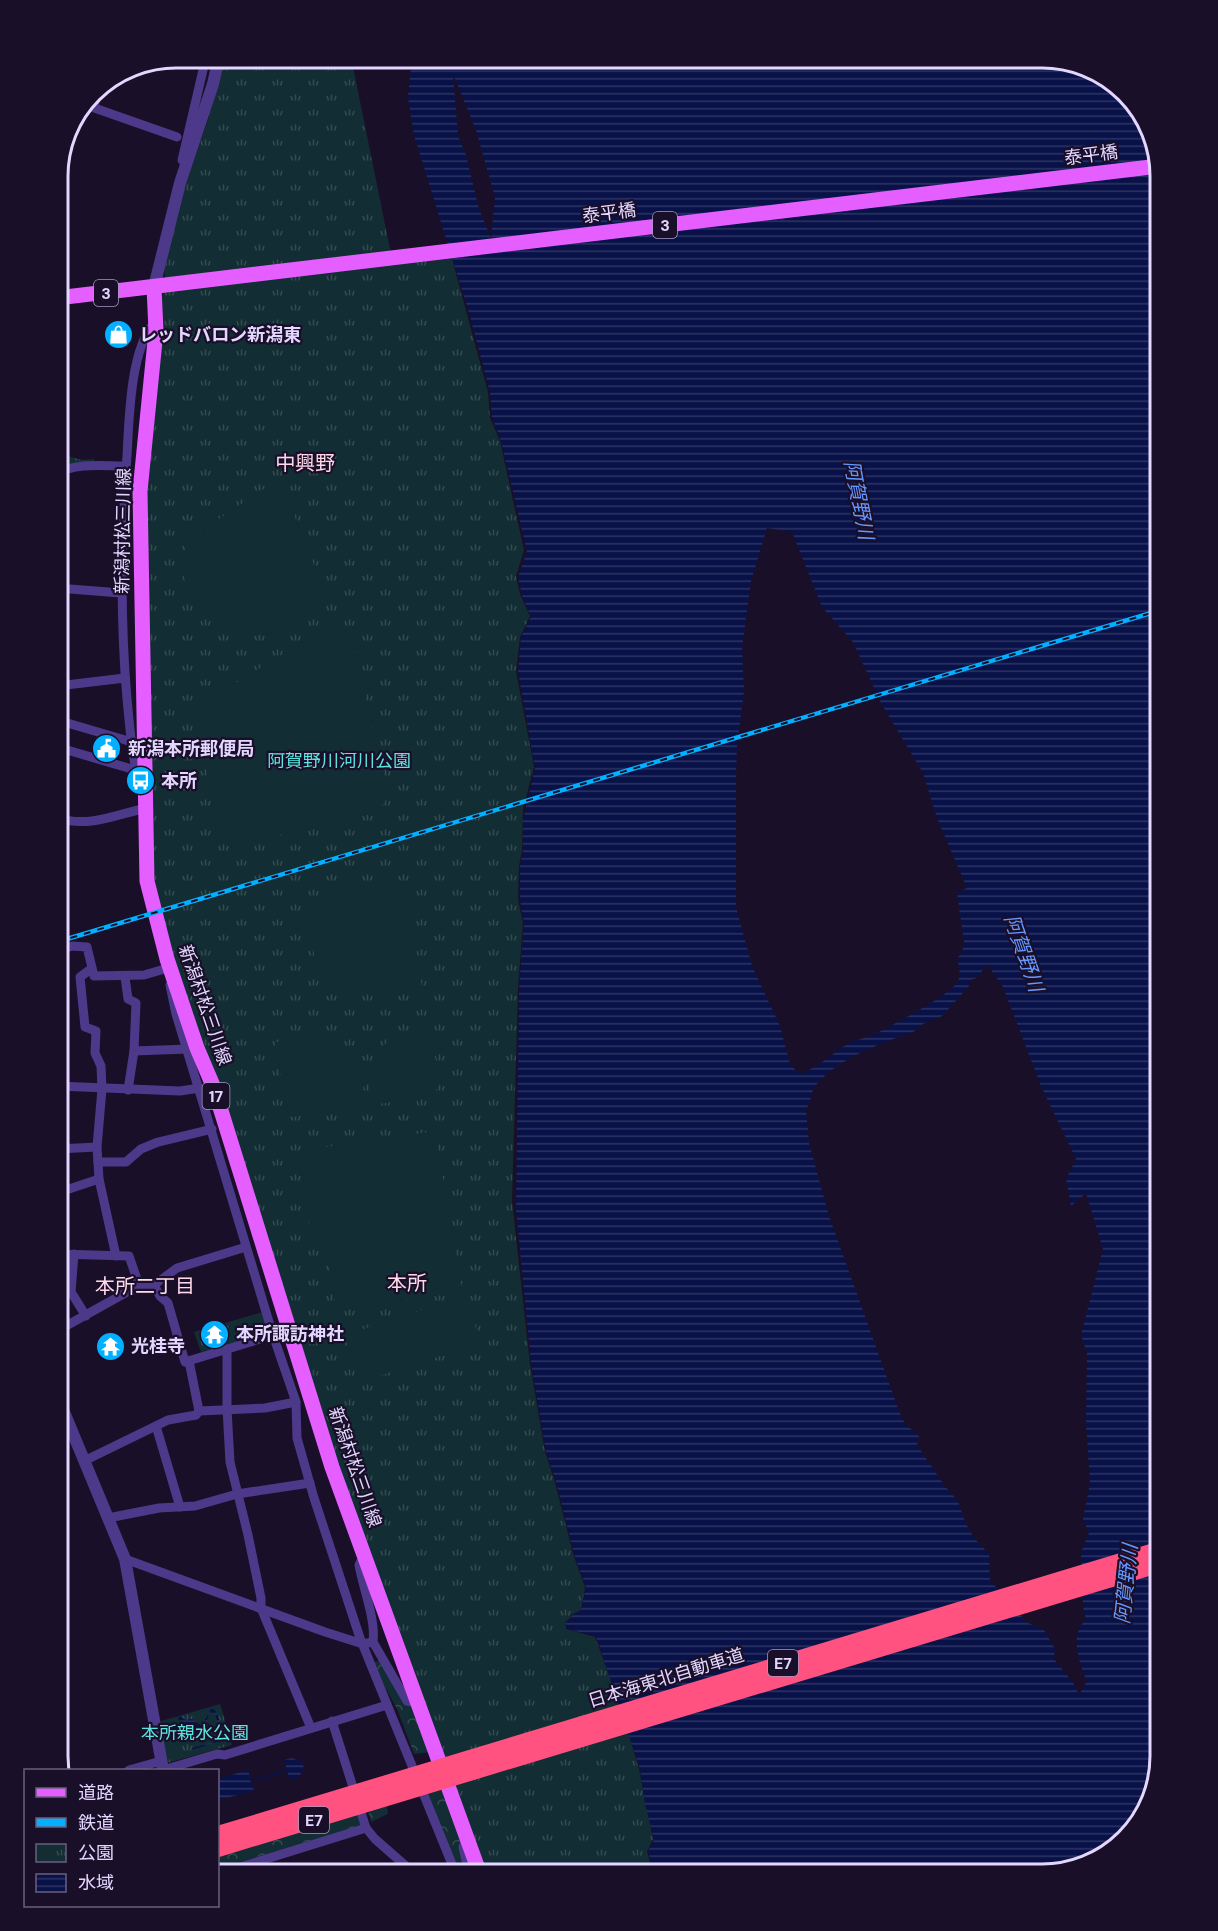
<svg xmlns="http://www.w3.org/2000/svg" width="1218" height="1931" viewBox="0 0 1218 1931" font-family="'DM Sans','Noto Sans JP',sans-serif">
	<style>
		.forest { fill: url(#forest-crowns) }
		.park { fill: url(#park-tufts) }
		.pitch { fill: #122d33 }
		.water { fill: url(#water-rules); fill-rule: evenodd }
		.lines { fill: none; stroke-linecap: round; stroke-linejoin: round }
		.stream { stroke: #091248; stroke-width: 2 }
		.minor { stroke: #4d3989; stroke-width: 9 }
		.tertiary { stroke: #4d3989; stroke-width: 12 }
		.primary { stroke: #e55eff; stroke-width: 15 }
		.rail-casing { stroke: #03b0ff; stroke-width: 4.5 }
		.rail { stroke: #190f29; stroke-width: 2; stroke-dasharray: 7; stroke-linecap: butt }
		.motorway-bridge { stroke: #ff5280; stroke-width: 16 }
		.labels { text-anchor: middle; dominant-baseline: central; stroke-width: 4.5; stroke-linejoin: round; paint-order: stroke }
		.shield { fill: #190f29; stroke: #a79bbf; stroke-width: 1.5 }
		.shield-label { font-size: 16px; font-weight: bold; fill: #e4d7ff }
		.street-label { font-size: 18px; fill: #e4d7ff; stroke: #190f29 }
		.poi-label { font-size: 18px; font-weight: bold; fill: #e4d7ff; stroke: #190f29; text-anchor: start }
		.park-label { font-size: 18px; fill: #5ee4df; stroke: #190f29 }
		.neighbourhood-label { font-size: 20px; fill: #ffd9e9; stroke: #190f29 }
		.water-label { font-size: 20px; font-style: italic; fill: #6597ff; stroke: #190f29 }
		.rim { fill: none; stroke: #e4d7ff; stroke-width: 3 }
	</style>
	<defs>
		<pattern id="forest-crowns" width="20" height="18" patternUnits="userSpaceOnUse" patternTransform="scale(1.5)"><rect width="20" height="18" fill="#122d33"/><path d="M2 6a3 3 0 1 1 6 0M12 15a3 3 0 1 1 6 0" fill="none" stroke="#344b52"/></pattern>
		<pattern id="park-tufts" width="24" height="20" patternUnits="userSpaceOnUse" patternTransform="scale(1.5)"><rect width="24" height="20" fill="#122d33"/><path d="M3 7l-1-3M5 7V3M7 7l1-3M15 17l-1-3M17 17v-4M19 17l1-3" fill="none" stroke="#344b52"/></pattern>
		<pattern id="water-rules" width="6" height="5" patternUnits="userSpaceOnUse" patternTransform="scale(1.5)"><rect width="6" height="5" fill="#091248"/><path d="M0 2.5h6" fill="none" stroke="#2d3463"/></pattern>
	</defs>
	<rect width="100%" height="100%" fill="#190f29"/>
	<g class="forest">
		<path d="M382,1659l23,44 11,7 15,42 -17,2 -17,-45 -25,-46z"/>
		<path d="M445,1787l17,41 6,46h-9l-33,-81z"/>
		<path d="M387,1806l1,8 -17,8 -3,-11z"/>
		<path d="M360,1813l3,10 -3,3 -142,43v-12z"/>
	</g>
	<g class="park">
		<path d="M227,57h124l40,197 58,-6 39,144 2,26 10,23 24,109 -8,26 4,18 10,22 -10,21 -4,34 18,96 -11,42 -1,42 -3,15 -1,33 5,24 -5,65 -6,213 18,163 15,88 9,27 20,78 11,30 -4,23 -10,5 -1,3 -5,4 1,7 29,8 25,68 19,64 14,70 -6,12 6,23h-165l-49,-123 -112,-314 -153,-465 -22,-90 -7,-395 16,-185 5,-22c-10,-19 35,-137 43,-164 6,-19 10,-38 15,-58z"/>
		<path d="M57,453l25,7 12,-1 1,4h-13l-25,6z"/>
		<path d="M263,1312l6,20 -68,20 -7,-20z"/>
		<path d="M220,1704l12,41 -65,18 -9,-41z"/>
	</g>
	<g class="pitch">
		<path d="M265,488l20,4 37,93 -7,21 -18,15 -17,11 -23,3 -26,-5 -26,-15 -17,-24 -8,-27 8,-24z"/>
		<path d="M335,622l15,12 39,162 -13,17 -141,32 -18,-10 -19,-129z"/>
		<path d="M395,879l12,10 15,98 -45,6 -30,-6 -28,-19 -12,-35 -1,-34z"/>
		<path d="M430,1029l10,55 -8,12 -61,9c0,-12 -3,-27 0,-38 6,-28 34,-34 59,-38z"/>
		<path d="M301,1033c9,1 20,1 28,4 32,12 38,40 33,70l-70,10 -5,-3 -12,-71z"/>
		<path d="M435,1131l27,161 -126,19 -12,-85 -14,2 -12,-77z"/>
		<path d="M465,1296l16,47 -121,39 -15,-47z"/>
	</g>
	<g class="water">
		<path d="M412,57h638l58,20 41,46 12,53v1580l-20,65 -46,41 -53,12h-388l-6,-23 6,-11 -9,-36 -5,-35 -44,-133 -29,-7 -2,-6 6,-4v-3l10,-6 5,-23 -11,-30 -20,-79 -9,-26 -15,-89 -15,-155 3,-219 5,-66 -4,-23v-33l3,-15v-32l12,-52 -17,-97 3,-34 10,-20 -9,-22 -4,-18 9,-26 -26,-110 -9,-24 -2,-25 -20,-76 -56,-181 -6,-38zM453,74l23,56 19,67 -4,41 -12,-29 -13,-54 -8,-19zM767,528l25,4 30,75 31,35 28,61 42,70 14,45 30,70 -10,5 7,49 -2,11 -5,5c2,7 4,16 1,23 -4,12 -64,43 -77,50 -11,6 -24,8 -35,14 -16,10 -28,23 -47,29l-9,-10 -10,-38 -28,-60 -16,-59v-130l1,-31 7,-55 -2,-44 9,-66zM987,964l16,23 38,99 35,73 -10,20 5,27 15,-13 17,56 -22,86 6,18 -1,68 4,62 -7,36 6,14 -8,19 2,55 3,12c-17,16 -7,44 1,62l-8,14 -5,-11 -20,-25 1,-10 -11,-19 -18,-8 -36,-42 -1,-26 -15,-16 -9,-16 -7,-21 -14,-16 -27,-40 2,-9 -14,-12 -6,-13 -70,-195 -20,-73 -3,-34c6,-8 4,-18 11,-25 22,-26 64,-41 96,-52l10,-8 19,-8 27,-30 1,-6 7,-2z"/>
		<path d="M211,1709l4,1 7,15 2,15 -33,10 1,-2 25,-7 5,-3 -7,-24 -5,-2 -3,8 2,4 -2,10 -19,3v-12l-10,-6 1,-3 7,4 5,-1 13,8v5l3,1 1,-9 -3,-4z"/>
		<path d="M292,1758l10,4 2,6 -6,10 -8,2 -6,-20z"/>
		<path d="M248,1770l6,21 -36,9v-21z"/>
	</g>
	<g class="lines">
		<path class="stream" d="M251,1781l37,-11"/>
		<g class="minor">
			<path d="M83,104l94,33"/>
			<path d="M93,107l8,-21"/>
			<path d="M182,160l24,-103"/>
			<path d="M57,474c19,-12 47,-8 69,-8"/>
			<path d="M57,588l64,5"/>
			<path d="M66,685l59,-7"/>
			<path d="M57,720l75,22"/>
			<path d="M57,747l78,23"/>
			<path d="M141,789c-9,-29 -11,-60 -14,-90 -7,-81 -6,-162 0,-243 2,-35 3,-106 27,-133"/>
			<path d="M57,818c32,10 58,-3 89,-10l-1,-3"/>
			<path d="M57,891l7,2"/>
			<path d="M57,951l15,-5 15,1 7,29 50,-1 24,-7"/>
			<path d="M91,969l-11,8 5,50 11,4 -1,22 6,13 1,23 -5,58 2,32 17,77"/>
			<path d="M125,977l3,22 8,4 -2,48 -6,39"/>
			<path d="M170,985l6,29 97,321 23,67 1,36 17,60 46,140 96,236"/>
			<path d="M134,1051l54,-2"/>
			<path d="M57,1086l123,5 20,-3"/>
			<path d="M57,1149l40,-2"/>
			<path d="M98,1162h28l15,-13 17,-7 54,-13"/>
			<path d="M57,1175l5,16"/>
			<path d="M57,1193l42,-14"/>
			<path d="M57,1254l72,2 11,32"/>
			<path d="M74,1254l-3,38 15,24"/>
			<path d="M154,1285l6,11 8,7 17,59 88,-27"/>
			<path d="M57,1331l70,-39 27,-7 23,-17 69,-21"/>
			<path d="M227,1349v60l3,53 18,73 13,63v10l50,120"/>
			<path d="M189,1361l10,50"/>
			<path d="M156,1426l24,81"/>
			<path d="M84,1461l84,-41 28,-5 3,-4 66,-3 31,-6"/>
			<path d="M108,1518l51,-10 36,-2 42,-12 73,-11"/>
			<path d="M364,1555l-5,10c4,23 17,55 14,77l34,59 11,2"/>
			<path d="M125,1559l200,73 38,12 10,-2"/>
			<path d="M332,1721l34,107 9,11 40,35"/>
			<path d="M129,1770l32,-9"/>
			<path d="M163,1770l54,-16 8,1 162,-50"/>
			<path d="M465,1843l-2,4 6,27"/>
			<path d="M218,1874l148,-46"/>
		</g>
		<g class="tertiary">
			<path d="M154,287l26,-104 33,-99 6,-27"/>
			<path d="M57,1395l68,164 38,211"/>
		</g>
		<g class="primary">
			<path d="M154,287l2,44 -16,160 7,390 20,78 30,89 17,40 118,379 148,407"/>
			<path d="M57,298l1102,-132"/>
		</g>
		<defs>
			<path id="rail" d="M57,942l1104,-332"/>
		</defs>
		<use href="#rail" class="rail-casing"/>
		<use href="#rail" class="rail"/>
		<g class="motorway-bridge">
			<path d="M218,1834l943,-285"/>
			<path d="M218,1849l943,-285"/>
		</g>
	</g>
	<defs>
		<symbol id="shop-disc" viewBox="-11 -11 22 22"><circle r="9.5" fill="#03b0ff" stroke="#190f29"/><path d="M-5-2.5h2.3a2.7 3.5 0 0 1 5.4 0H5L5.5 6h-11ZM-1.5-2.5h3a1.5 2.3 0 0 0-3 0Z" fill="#fff"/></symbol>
		<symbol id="civic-disc" viewBox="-11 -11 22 22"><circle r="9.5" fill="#03b0ff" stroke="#190f29"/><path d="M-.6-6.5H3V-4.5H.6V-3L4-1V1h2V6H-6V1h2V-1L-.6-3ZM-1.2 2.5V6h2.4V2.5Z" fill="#fff"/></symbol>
		<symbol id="bus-disc" viewBox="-11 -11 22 22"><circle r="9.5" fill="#03b0ff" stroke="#190f29"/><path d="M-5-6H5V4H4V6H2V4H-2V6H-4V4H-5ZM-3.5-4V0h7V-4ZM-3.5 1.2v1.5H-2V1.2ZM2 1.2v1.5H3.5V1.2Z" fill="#fff"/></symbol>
		<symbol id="temple-disc" viewBox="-11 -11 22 22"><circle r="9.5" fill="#03b0ff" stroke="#190f29"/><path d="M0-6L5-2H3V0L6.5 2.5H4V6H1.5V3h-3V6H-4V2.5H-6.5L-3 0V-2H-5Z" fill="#fff"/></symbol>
	</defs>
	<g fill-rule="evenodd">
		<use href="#shop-disc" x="102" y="318" width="33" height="33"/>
		<use href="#civic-disc" x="90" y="732" width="33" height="33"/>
		<use href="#bus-disc" x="124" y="764" width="33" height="33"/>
		<use href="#temple-disc" x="198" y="1318" width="33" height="33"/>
		<use href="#temple-disc" x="94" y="1330" width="33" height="33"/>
	</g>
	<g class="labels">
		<g class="shield">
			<rect x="653" y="212" width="24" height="26" rx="4.5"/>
			<rect x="94" y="280" width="24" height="26" rx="4.5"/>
			<rect x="202.5" y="1083" width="27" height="26" rx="4.5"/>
			<rect x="768" y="1650" width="30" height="26" rx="4.5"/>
			<rect x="299" y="1807" width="30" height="26" rx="4.5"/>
		</g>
		<g class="shield-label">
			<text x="665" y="225">3</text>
			<text x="106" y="293">3</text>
			<text x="216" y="1096">17</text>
			<text x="783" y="1663">E7</text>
			<text x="314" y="1820">E7</text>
		</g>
		<g class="street-label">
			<text transform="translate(1091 155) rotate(-7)">泰平橋</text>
			<text transform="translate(609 213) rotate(-7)">泰平橋</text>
			<text transform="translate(123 531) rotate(-89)">新潟村松三川線</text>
			<text transform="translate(205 1005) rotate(71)">新潟村松三川線</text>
			<text transform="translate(355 1467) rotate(71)">新潟村松三川線</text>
			<text transform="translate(666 1678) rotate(-17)">日本海東北自動車道</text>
		</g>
		<g class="poi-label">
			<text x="139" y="335">レッドバロン新潟東</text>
			<text x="128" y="749">新潟本所郵便局</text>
			<text x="161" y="781">本所</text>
			<text x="236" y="1334">本所諏訪神社</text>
			<text x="131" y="1346">光桂寺</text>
		</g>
		<g class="park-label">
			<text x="339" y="761">阿賀野川河川公園</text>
			<text x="195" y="1733">本所親水公園</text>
		</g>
		<g class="neighbourhood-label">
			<text x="305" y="463">中興野</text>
			<text x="407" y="1283">本所</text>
			<text x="145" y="1286">本所二丁目</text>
		</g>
		<g class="water-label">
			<text transform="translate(859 500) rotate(79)">阿賀野川</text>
			<text transform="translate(1024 953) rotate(71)">阿賀野川</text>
			<text transform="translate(1126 1584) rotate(-84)">阿賀野川</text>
		</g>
	</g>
	<path d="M0 0H1218V1931H0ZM176 68H1042A108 108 0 0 1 1150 176V1756A108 108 0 0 1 1042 1864H176A108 108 0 0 1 68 1756V176A108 108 0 0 1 176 68Z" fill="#190f29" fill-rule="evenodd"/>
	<path class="rim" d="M176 68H1042A108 108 0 0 1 1150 176V1756A108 108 0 0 1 1042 1864H176A108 108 0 0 1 68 1756V176A108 108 0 0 1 176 68Z"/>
	<rect x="24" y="1769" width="195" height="138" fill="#190f29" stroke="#6a5f7f" stroke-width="1.5"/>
	<rect x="36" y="1788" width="30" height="9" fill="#e55eff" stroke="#6a5f7f" stroke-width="1.5"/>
	<text x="78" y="1799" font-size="18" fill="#e4d7ff">道路</text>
	<rect x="36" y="1818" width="30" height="9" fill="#03b0ff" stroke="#6a5f7f" stroke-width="1.5"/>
	<text x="78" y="1829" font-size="18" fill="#e4d7ff">鉄道</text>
	<rect x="36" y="1844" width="30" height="18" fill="url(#park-tufts)" stroke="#6a5f7f" stroke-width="1.5"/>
	<text x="78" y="1859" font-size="18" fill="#e4d7ff">公園</text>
	<rect x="36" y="1874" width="30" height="18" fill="url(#water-rules)" stroke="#6a5f7f" stroke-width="1.5"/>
	<text x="78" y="1889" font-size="18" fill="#e4d7ff">水域</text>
</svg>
